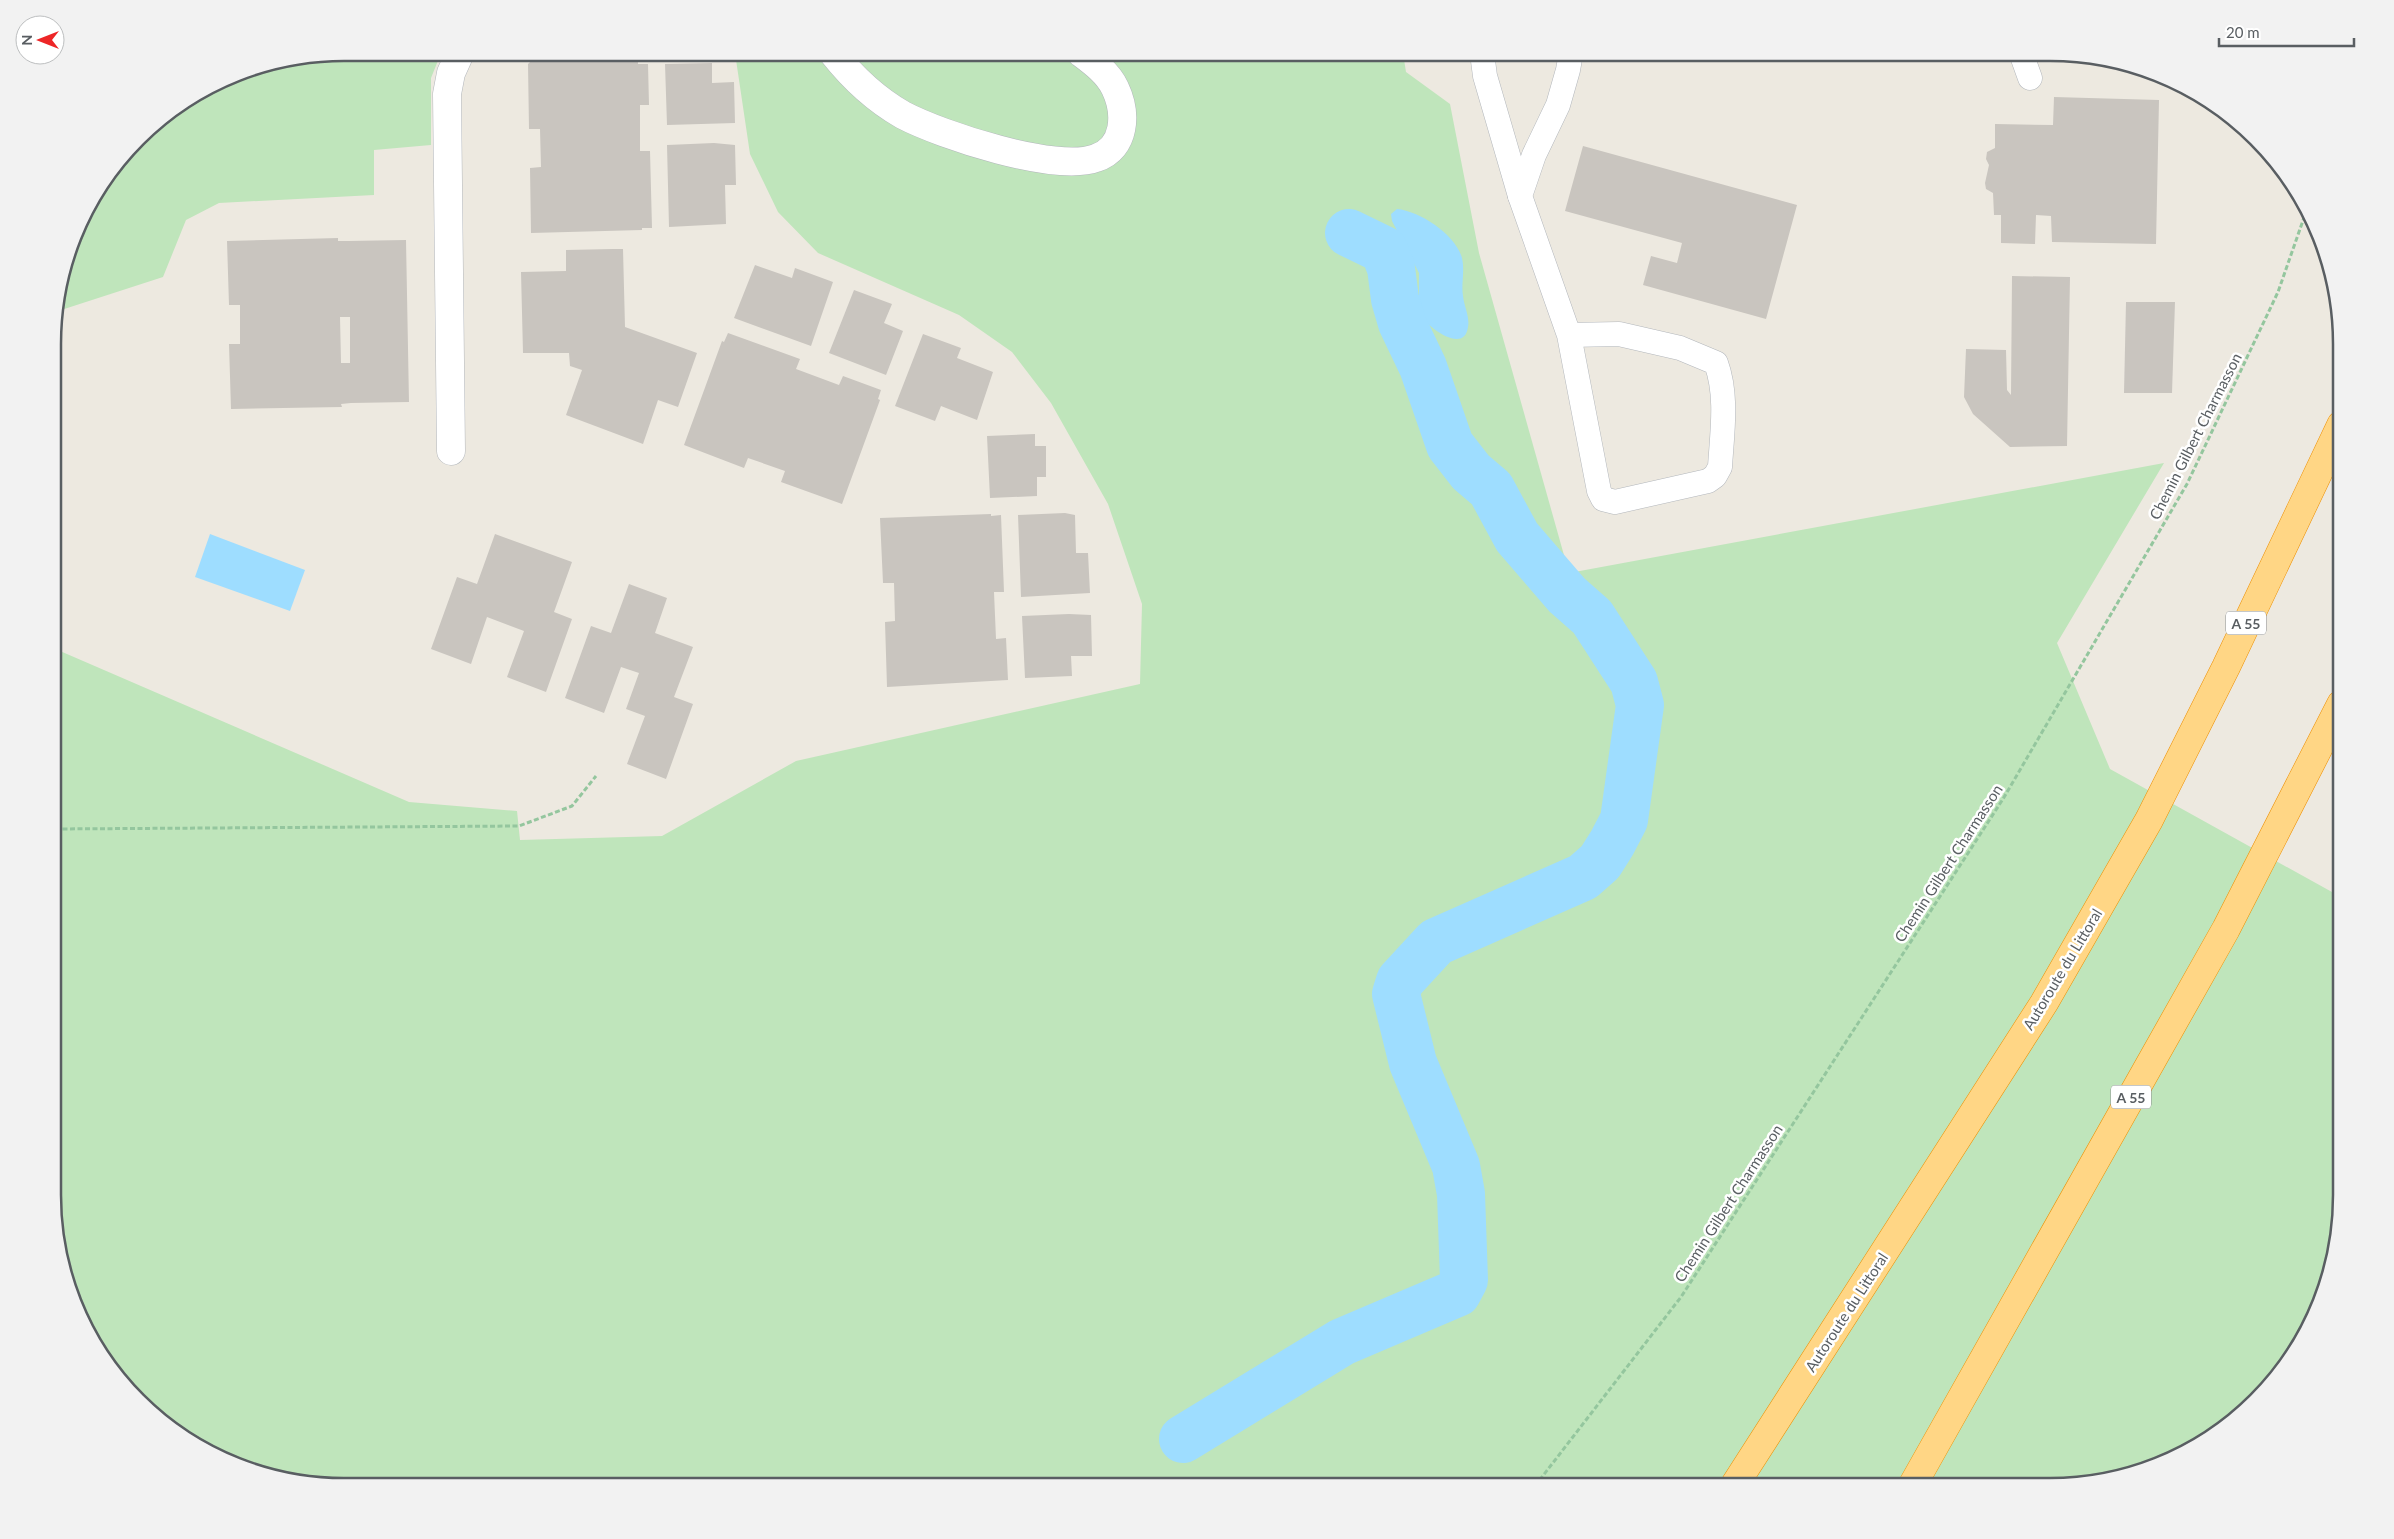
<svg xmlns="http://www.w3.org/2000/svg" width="2394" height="1539" viewBox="0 0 2394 1539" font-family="Lato,sans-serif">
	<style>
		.green { fill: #bfe5bb }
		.water { fill: #9eddff }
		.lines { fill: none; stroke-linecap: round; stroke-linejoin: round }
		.canal { stroke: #9eddff; stroke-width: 48 }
		.building { fill: #c9c5bf; fill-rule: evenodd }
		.service-casing { stroke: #b3b7bc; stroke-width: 25 }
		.minor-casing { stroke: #b3b7bc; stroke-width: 29 }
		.motorway-casing { stroke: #ed8f00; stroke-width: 29 }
		.path { stroke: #94c69e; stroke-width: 3; stroke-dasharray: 5 2.5; stroke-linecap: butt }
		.service { stroke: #fff; stroke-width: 24 }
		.minor { stroke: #fff; stroke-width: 28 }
		.motorway { stroke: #ffd685; stroke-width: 28 }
		.labels { text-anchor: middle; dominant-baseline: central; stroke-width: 5; stroke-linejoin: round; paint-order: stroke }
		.shield { fill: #fff; stroke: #8b8e91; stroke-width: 1 }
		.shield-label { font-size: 14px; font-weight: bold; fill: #595e62 }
		.street-label { font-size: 15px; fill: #595e62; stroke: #fff }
		.rim { fill: none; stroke: #595e62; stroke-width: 2.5 }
	</style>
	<rect width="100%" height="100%" fill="#ede9e0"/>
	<g class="green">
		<path d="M345,53h96l-10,25v67l-57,5v45l-155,8 -33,17 -23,57 -108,35 28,-97 69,-90 81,-50z"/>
		<path d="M735,53h668l3,19 44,32 29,149 90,320 595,-110 -107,180 53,126 231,128v316l-15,75 -34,69 -50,57 -47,34 -70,28 -57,10h-1724l-93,-15 -69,-34 -44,-36 -46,-60 -37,-109v-588l5,7 349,151 108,9 3,29 142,-4 134,-75 344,-77 2,-80 -34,-100 -57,-101 -39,-51 -53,-37 -141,-62 -40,-41 -28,-58z"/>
	</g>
	<g class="water">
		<path d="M1397,209c23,2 59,26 65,49 3,13 -1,26 1,38 1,10 7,21 5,31 -4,29 -43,-2 -49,-14v-40l-27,-52 -1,-7z"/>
		<path d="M210,534l95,36 -15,41 -95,-34z"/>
	</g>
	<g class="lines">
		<path class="canal" d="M1183,1439l159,-97 115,-49 7,-13 -3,-86 -5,-28 -43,-103 -17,-69 4,-13 36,-39 147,-65 17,-15 12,-19 12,-23 16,-115 -6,-23 -42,-65 -25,-22 -50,-58 -26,-48 -20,-17 -21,-27 -27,-78 -21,-44 -7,-24 -4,-31 -7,-18 -35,-17"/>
	</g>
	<g class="building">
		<path d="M539,53h99v11h10l1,41h-9v46h10l2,77h-10v2l-111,3 -1,-65 11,-1 -1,-38h-11l-1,-65z"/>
		<path d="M712,63v20l22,-1 1,41 -68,2 -2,-61z"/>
		<path d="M2054,97l105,3 -3,144 -104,-2 -1,-26 -15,-1 -1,29 -34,-1v-28h-7l-1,-22 -7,-4 -1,-6 4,-18 -3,-6 1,-7 8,-4v-24l58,1z"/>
		<path d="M714,143l21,2 1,40h-11l1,39 -57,3 -2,-82z"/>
		<path d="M1583,146l214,59 -31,114 -123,-34 8,-29 26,7 5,-20 -117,-32z"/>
		<path d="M338,238v3h10l58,-1 3,162 -58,1 -10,1 1,3 -111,2 -2,-65h11v-39h-11l-2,-64zM340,317h10v46h-9z"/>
		<path d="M613,249h10l2,78 72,26 -19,54 -20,-7 -15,44 -77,-29 16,-45 -12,-4 -1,-13h-46l-2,-81 45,-1v-21z"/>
		<path d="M755,265l37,13 3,-10 38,14 -22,64 -77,-28z"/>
		<path d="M2012,276l58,1 -3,169 -57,1 -37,-33 -9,-17 2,-48 40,1 1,40 4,5z"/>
		<path d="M854,290l38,14 -8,19 19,8 -17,44 -57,-22z"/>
		<path d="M2126,302h49l-3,91h-48z"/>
		<path d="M728,333l72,26 -4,10 43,16 4,-9 38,14 -3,9 2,1 -38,104 -61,-22 4,-11 -37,-13 -4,10 -60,-23 38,-104 2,1z"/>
		<path d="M923,334l38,14 -4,10 36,14 -16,48 -36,-14 -6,15 -40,-15z"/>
		<path d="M1035,434v12h11v31h-9v19l-47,2 -3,-62z"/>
		<path d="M1065,513l10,2 1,38h12l2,40 -69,4 -3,-82z"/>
		<path d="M991,514v2l10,-1 3,77h-10l2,47 10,-1 2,42 -121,7 -2,-65 10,-1 -1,-38h-11l-3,-65z"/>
		<path d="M495,534l77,28 -18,50 18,7 -26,73 -39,-15 17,-46 -37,-14 -16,47 -40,-15 26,-72 20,7z"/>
		<path d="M629,584l38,14 -12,35 38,14 -19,50 19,7 -27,75 -39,-15 18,-48 -19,-7 13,-36 -18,-6 -17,46 -39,-15 26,-72 20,7z"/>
		<path d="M1069,614l22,1 1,41h-21l1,20 -47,2 -3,-62z"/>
	</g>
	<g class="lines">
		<defs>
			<g id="service">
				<path d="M1482,53l3,23 35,120"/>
				<path d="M2021,53l9,25"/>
				<path d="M1569,335l50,-1 61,14 36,15c12,33 6,70 4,104l-5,9 -7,5 -93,21 -12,-3 -4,-8 -30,-156 -49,-139 14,-41 24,-50 10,-35 3,-17"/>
			</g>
			<g id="minor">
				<path d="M833,53c19,24 42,46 70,62 38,20 153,58 193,43 30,-10 31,-45 19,-70 -7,-15 -22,-26 -34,-35"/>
				<path d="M451,451l-4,-357 4,-21 9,-20"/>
			</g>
			<g id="motorway">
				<path d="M1734,1486l310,-483 105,-183 77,-153 115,-242"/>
				<path d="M1912,1486l314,-557 115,-225"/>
			</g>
		</defs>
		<use href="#service" class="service-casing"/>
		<use href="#minor" class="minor-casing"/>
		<use href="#motorway" class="motorway-casing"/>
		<g class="path">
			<path d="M55,829l464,-3 53,-20 24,-30"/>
			<path d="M1535,1486l146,-189 322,-498 184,-315 91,-192 29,-83"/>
		</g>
		<use href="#service" class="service"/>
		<use href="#minor" class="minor"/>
		<use href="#motorway" class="motorway"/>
	</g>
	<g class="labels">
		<g class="shield">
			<rect x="2226" y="611.5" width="40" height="23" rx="4"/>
			<rect x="2111" y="1085.5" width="40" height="23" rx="4"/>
		</g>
		<g class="shield-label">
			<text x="2246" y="623">A 55</text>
			<text x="2131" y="1097">A 55</text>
		</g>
		<g class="street-label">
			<text transform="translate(2195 436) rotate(-63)">Chemin Gilbert Charmasson</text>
			<text transform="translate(1948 863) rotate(-57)">Chemin Gilbert Charmasson</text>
			<text transform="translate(2062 969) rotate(-59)">Autoroute du Littoral</text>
			<text transform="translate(1728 1203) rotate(-57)">Chemin Gilbert Charmasson</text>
			<text transform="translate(1846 1312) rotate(-57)">Autoroute du Littoral</text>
		</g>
	</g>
	<path d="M0 0H2394V1539H0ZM344 61H2050A283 283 0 0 1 2333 344V1195A283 283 0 0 1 2050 1478H344A283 283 0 0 1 61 1195V344A283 283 0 0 1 344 61Z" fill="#f2f2f2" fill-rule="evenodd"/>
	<path class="rim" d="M344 61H2050A283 283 0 0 1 2333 344V1195A283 283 0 0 1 2050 1478H344A283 283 0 0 1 61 1195V344A283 283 0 0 1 344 61Z"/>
	<g transform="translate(40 40) rotate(270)"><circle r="24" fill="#ffffff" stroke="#bdbfc0"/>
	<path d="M0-4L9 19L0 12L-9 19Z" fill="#ed2627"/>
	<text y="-8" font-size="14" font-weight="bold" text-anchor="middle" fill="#595e62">N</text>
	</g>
	<path d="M2219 38v8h135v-8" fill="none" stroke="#595e62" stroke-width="2.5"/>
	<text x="2226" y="38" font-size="15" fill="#595e62" stroke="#ffffff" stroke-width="4" paint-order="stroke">20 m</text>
</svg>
